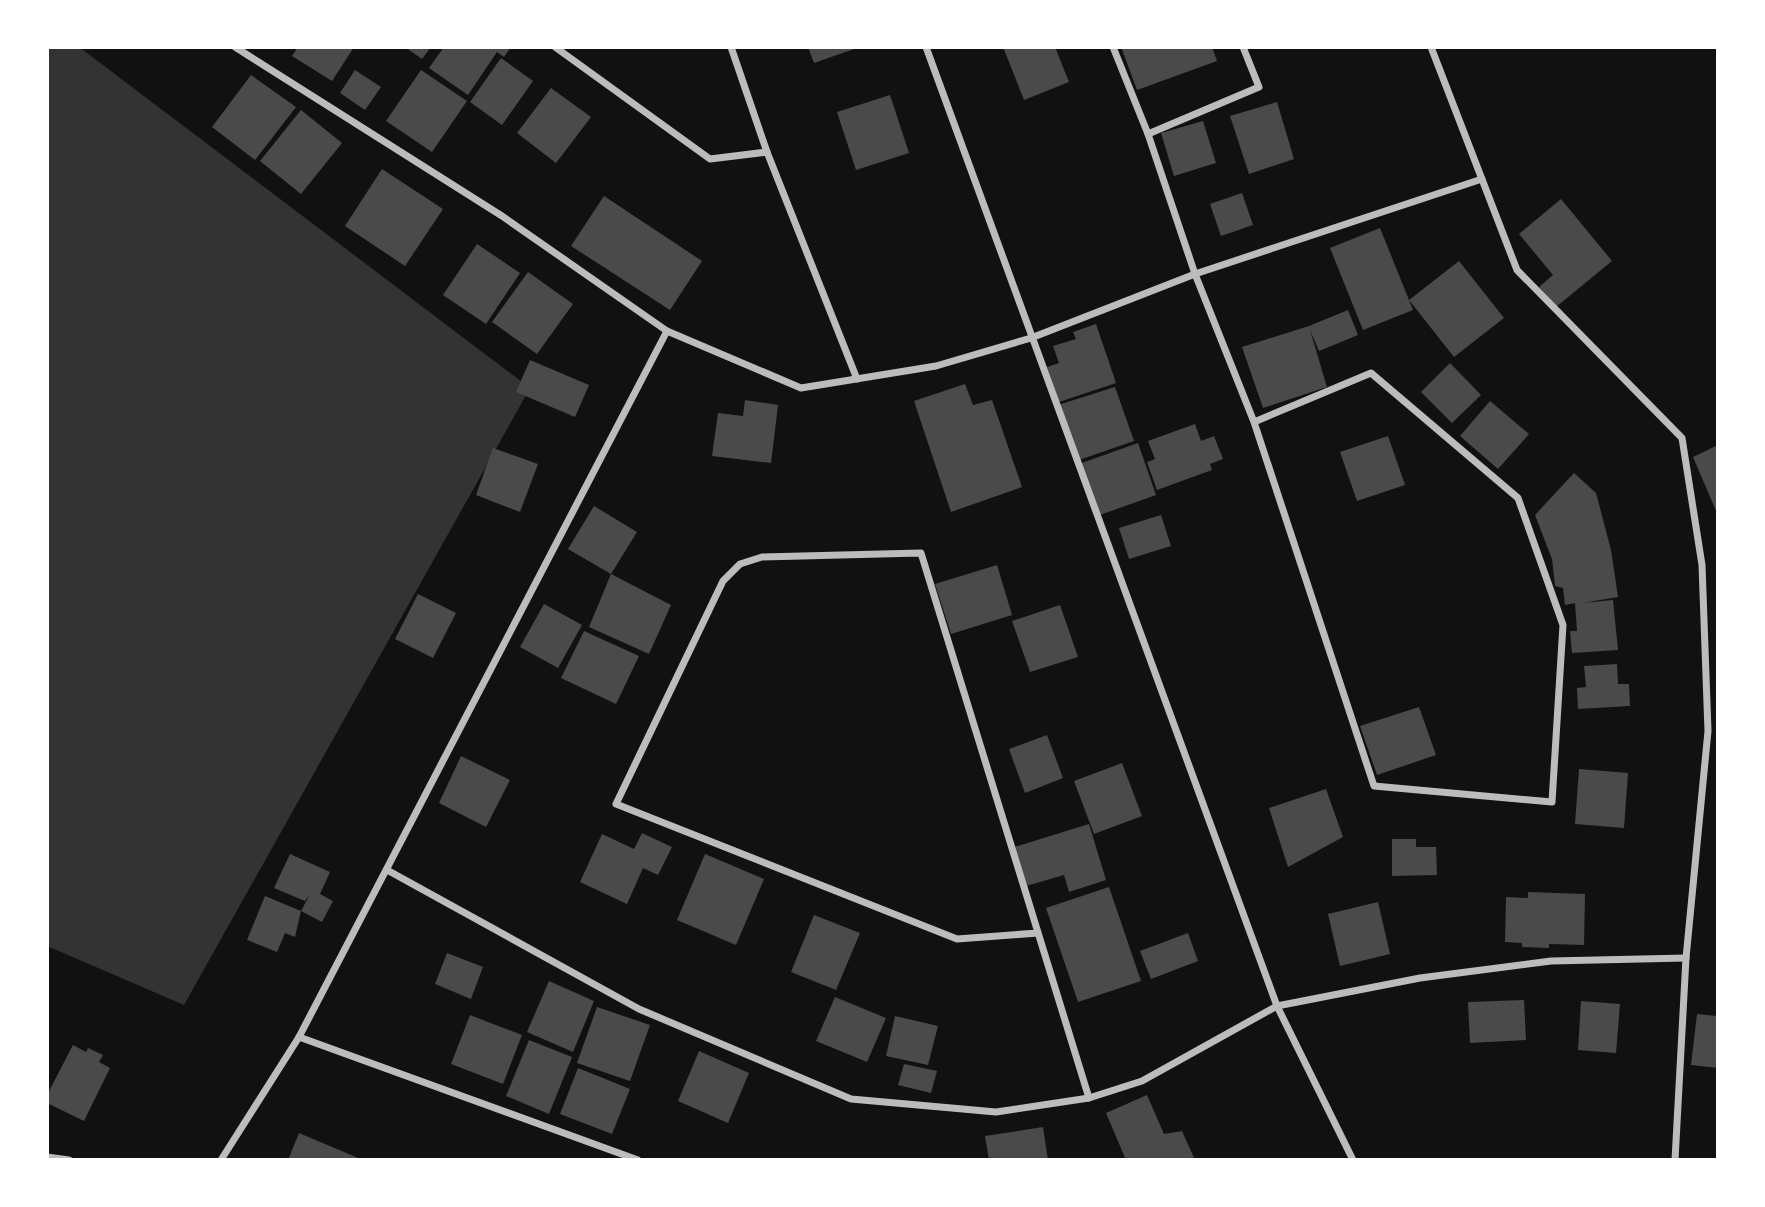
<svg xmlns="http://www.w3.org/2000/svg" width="1765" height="1207" viewBox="0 0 1765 1207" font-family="Merriweather,serif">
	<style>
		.water { fill: #333 }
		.building { fill: #4a4a4a }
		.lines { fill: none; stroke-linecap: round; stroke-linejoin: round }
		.minor { stroke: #bcbcbc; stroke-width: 7 }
	</style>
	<rect width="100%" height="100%" fill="#111"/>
	<path class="water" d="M47,47h32l451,341 -346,617 -137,-59z"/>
	<g class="building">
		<path d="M298,47h56l-22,34 -40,-25z"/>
		<path d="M405,47h26l-9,12z"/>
		<path d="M444,47h67l-7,10 -7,-5 -29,43 -39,-27z"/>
		<path d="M808,47h49v1l-43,15z"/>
		<path d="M1003,47h52l14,35 -45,18z"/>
		<path d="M1121,47h91l5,14 -80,29z"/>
		<path d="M501,58l32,23 -31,44 -32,-23z"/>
		<path d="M355,70l26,17 -16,23 -25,-17z"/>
		<path d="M421,70l46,31 -35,51 -46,-31z"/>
		<path d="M251,75l45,32 -41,53 -43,-33z"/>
		<path d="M551,88l40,29 -35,46 -39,-30z"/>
		<path d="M890,95l19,58 -53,17 -19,-58z"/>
		<path d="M1277,102l17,57 -45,15 -19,-58z"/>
		<path d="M301,110l41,33 -41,51 -41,-33z"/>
		<path d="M1203,121l13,42 -42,13 -13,-43z"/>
		<path d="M382,169l61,40 -38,57 -60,-40z"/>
		<path d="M1242,193l11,32 -32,11 -11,-32z"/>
		<path d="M604,196l98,65 -32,49 -99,-64z"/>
		<path d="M1561,199l51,62 -56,46 -17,-20 14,-12 -34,-41z"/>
		<path d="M1380,228l29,72 50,-39 45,57 -50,39 -45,-57 4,10 -50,20 -33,-82z"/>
		<path d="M477,244l43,29 -34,51 -43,-29z"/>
		<path d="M528,272l45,32 -36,50 -45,-32z"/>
		<path d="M1348,310l10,25 -39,16 -9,-21 17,57 -64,21 -21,-61 67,-21z"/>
		<path d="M1096,324l20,59 -57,19 -12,-35 12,-4 -6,-17 23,-7 -3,-7z"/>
		<path d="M530,360l59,25 -14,32 -59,-25z"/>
		<path d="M1450,363l31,32 -29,28 -31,-31z"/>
		<path d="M965,384l8,21 19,-5 30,87 -71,25 -37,-111z"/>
		<path d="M1115,387l19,54 -58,20 -18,-56z"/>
		<path d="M745,400l33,5 -7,58 -59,-7 6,-43 25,3z"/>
		<path d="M1490,401l39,33 -31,35 -38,-33z"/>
		<path d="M1195,424l6,17 13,-5 9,23 -13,5 2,6 -55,20 -10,-28 8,-3 -7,-18z"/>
		<path d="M1388,436l17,49 -48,16 -17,-49z"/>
		<path d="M1138,443l18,52 -59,21 -18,-52z"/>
		<path d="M1718,445v68h-1l-24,-56z"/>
		<path d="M493,448l45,16 -18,48 -44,-17z"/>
		<path d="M1574,473l22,20 15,57 7,47 -36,6 31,-3 5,50 -46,3 -2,-22h7l-2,-28 -10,2 -2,-17 -8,-2 -3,-27 -17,-44z"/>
		<path d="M594,506l43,26 -26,42 60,31 -22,49 -60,-27 22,-53 -43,-25z"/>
		<path d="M1161,515l10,31 -42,13 -10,-31z"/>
		<path d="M997,565l15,50 -61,19 -16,-50z"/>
		<path d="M418,594l38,19 -23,45 -38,-19z"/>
		<path d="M544,604l38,21 -24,43 -38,-21z"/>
		<path d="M1060,605l18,52 -48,15 -18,-51z"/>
		<path d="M584,631l55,25 -23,48 -55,-26z"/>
		<path d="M1617,664l1,20h11l1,22 -52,3 -1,-21 9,-1 -2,-21z"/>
		<path d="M1419,707l17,48 -59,20 -17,-49z"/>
		<path d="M1047,735l16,43 -38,15 -16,-44z"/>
		<path d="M461,756l49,24 -24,47 -47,-24z"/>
		<path d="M1122,763l20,53 -48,18 -20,-53z"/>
		<path d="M1579,769l49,4 -4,55 -49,-4z"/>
		<path d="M1326,789l17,48 -55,30 -19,-59z"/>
		<path d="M1089,824l17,56 -37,12 -5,-17 -38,11 -12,-39z"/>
		<path d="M642,833l30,14 -14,28 -15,-7 -16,36 -47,-22 22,-48 32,15z"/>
		<path d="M1392,839h24v8h20l1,28 -45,1z"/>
		<path d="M290,854l40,18 -10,22 13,7 -11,21 -21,-11 9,-17 -5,7 -31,-13z"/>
		<path d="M705,854l59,25 -28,66 -59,-25z"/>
		<path d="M1109,887l32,94 -63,21 -32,-94z"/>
		<path d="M1528,892l57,2 -1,51 -35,-1v4l-27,-1v-4l-17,-1 1,-45 22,1z"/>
		<path d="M265,896l36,15 -6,26 -10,-4 -8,19 -30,-12z"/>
		<path d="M1378,902l12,52 -50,12 -12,-52z"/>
		<path d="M814,915l46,18 -24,57 -45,-18z"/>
		<path d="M1188,933l10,28 -47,18 -11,-28z"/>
		<path d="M447,953l36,14 -12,32 -36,-15z"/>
		<path d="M549,981l45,20 -21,51 -46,-20z"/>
		<path d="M835,997l51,21 -19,44 -51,-21z"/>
		<path d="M1524,1000l2,40 -56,3 -2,-41z"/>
		<path d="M1581,1001l39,3 -4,49 -38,-3z"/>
		<path d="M597,1007l53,18 -20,56 -53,-18z"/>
		<path d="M1697,1014l20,2 1,52 -27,-3z"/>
		<path d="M470,1015l52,20 -19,49 -52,-20z"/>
		<path d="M895,1016l43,10 -10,39 -42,-9z"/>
		<path d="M529,1040l43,17 -23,57 -43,-18z"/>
		<path d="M73,1045l13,7 2,-4 15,7 -4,7 11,6 -26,53 -37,-18v-8z"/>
		<path d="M699,1051l50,22 -21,50 -50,-22z"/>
		<path d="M904,1064l33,7 -6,22 -33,-8z"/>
		<path d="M578,1068l52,21 -18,45 -52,-20z"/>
		<path d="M1147,1095l17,39 18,-3 13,29h-69l-20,-47z"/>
		<path d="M1043,1127l5,33h-59l-4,-24z"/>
		<path d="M299,1133l64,27h-75z"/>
	</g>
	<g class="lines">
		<g class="minor">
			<path d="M235,47l267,169 165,115 134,57 135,-22 95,-28 164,-64 287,-95"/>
			<path d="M555,47l155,112 57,-7 90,227"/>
			<path d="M731,47l36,105"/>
			<path d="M926,47l351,959 76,154"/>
			<path d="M1113,47l35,87 47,140 59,148 120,364 178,16 11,-177 -45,-127 -147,-125 -117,49"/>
			<path d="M1431,47l86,223 165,168 20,127 6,166 -22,227 -11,202"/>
			<path d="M1148,134l111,-47 -16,-40"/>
			<path d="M387,870l252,139 212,90 145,13 93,-14 53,-17 135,-75 143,-28 131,-17 135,-3"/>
			<path d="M1038,933l-81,6 -341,-135 107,-223 17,-17 22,-7 159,-4 168,545"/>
			<path d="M299,1037l339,123"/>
			<path d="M47,1157l22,3"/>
			<path d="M221,1160l78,-123 368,-706"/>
		</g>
	</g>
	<rect width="1765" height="1207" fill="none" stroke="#ffffff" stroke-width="98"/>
</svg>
